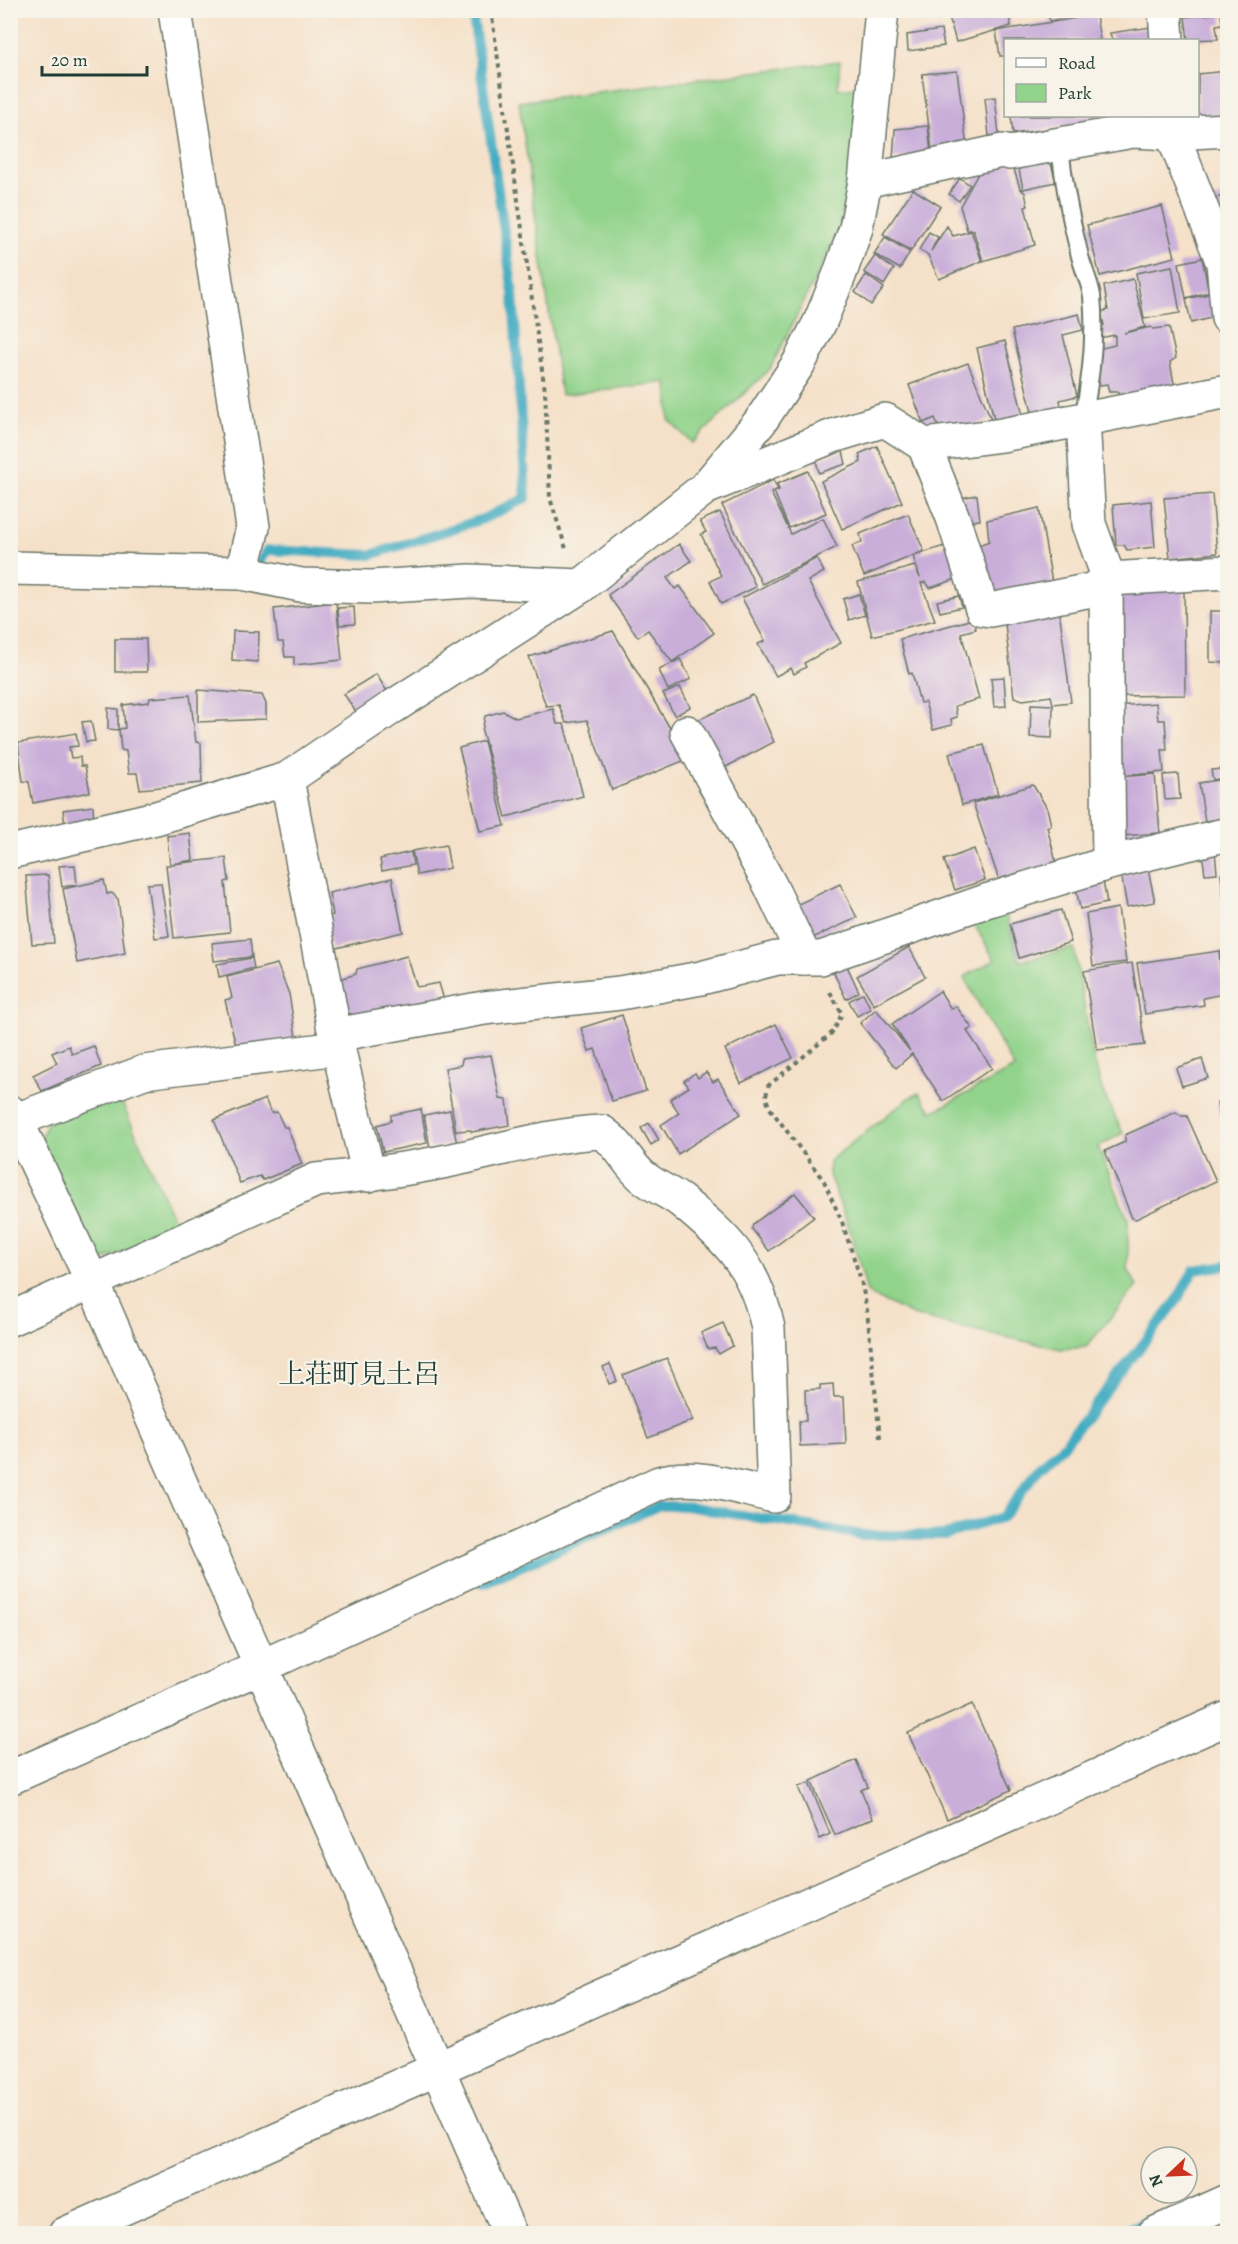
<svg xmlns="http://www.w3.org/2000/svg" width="1238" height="2244" viewBox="0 0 1238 2244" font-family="Alegreya,'Noto Serif JP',serif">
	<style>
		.green { fill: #91d38b; stroke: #588860; stroke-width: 1.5 }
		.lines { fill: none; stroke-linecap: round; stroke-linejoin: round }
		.stream { stroke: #41abc1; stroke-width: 10 }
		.building { fill: #c9aed9 }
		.service-casing { stroke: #6a7668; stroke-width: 20 }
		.minor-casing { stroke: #6a7668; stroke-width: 36 }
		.tertiary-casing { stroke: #6a7668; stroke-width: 36 }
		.path { stroke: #6a7668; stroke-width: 4; stroke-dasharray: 4.5 4.5; stroke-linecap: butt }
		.service { stroke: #fff; stroke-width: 16 }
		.minor { stroke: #fff; stroke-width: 33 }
		.tertiary { stroke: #fff; stroke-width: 33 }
		.labels { text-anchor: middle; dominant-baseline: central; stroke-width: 4.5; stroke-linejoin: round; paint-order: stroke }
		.quarter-label { font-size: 27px; fill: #1f3d34; stroke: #f7f3e8 }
	</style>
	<rect width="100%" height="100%" fill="#f7f3e8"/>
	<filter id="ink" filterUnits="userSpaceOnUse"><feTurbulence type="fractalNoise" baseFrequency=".0167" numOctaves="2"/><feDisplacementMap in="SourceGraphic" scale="12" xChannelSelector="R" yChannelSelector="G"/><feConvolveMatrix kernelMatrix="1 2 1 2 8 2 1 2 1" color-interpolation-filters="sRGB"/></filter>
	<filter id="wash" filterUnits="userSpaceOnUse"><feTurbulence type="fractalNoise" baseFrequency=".008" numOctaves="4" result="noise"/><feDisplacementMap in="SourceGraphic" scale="24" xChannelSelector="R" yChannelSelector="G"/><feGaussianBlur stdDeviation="1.35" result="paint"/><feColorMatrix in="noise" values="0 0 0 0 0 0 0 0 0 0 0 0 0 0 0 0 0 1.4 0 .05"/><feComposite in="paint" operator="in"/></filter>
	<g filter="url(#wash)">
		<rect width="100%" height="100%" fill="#f5e1c9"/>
		<g class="green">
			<path d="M840,61l-2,28 20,-2 -7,97 -13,46 -18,39 -50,100 -78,74 -23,-23 -2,-38 -106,13 -42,-293z"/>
			<path d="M1003,906l17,55 54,-13 19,108 9,34 21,43 -25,14 30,72v50l9,17 -51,61 -25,2 -107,-23 -41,-11 -40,-19 -6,-4 -16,-59 -22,-58v-14l80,-63 10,-5 13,19 82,-44 -50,-91 31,-17 -24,-41z"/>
			<path d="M118,1094l59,133 -75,34 -8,-3 -53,-120 6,-15z"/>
		</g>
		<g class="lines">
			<g class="stream">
				<path d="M259,564l8,-14 104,5 112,-36 43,-21 -13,-205 -41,-283"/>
				<path d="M483,1583l175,-77h28l177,29h82l58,-18 36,-49 24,-22 113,-144 18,-32 34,-5"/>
				<path d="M1118,2234l36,-16"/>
			</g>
		</g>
		<g id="blocks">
			<g class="building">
				<path d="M947,10h61l3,16 -55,16z"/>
				<path d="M1047,10h45v1l-42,10z"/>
				<path d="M1221,13l1,11 -6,1 2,14 -30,1 -3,-23z"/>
				<path d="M1096,15l4,25h-95v16h-5l-4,-25z"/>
				<path d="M1151,27l2,13h-41l-2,-7z"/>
				<path d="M941,30l3,16 -36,5 -1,-16z"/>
				<path d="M957,71l10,76 -35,4 -10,-77z"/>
				<path d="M1227,71v44l-29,1v-42z"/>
				<path d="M995,97l4,38 -10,1 -4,-38z"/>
				<path d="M1011,116h92v5l-90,13z"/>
				<path d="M928,126l3,28 -38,5 2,-30z"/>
				<path d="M1049,157l7,25 -33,7 -5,-24z"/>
				<path d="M1012,163l8,25 5,5 3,13 -3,1 10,38 -52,16 -10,-31h2h-8l-7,-24 19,-34z"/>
				<path d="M960,178l10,7 -11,16 -10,-7z"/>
				<path d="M913,189l27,17 -29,45 -28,-17z"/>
				<path d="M1227,195v49l-16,-45z"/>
				<path d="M1162,206l13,51 -75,19 -13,-51z"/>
				<path d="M947,226l6,10 18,-5 11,30 -43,18 -11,-24 -9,-5 10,-18 9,5 -7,14z"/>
				<path d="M885,237l25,15 -10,17 -26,-15z"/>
				<path d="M875,256l19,13 -10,16 -20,-13z"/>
				<path d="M1202,258l7,34 -23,6 -7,-35z"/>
				<path d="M1172,266l8,47 -36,6 -8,-46z"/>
				<path d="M866,275l18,13 -13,17 -16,-13z"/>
				<path d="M1133,279l12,48 -21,6 27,-6 2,2 16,-2 7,31 -6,4 6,32 -56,11 -2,-13h-9l-2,-8 -7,1 -4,-13 2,-23 17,-4v-10l-15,3 -3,-10 7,-3 -3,-13 7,-2 -4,-24z"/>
				<path d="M1213,293l5,23 -27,7 -5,-24z"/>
				<path d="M1079,314l4,16 -20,5 14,61 -17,4 1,6 4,-1 2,8 -33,7 -22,-90z"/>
				<path d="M1005,341l19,79 -28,7 -19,-79z"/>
				<path d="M968,363l23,56 -37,14 -15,-4 -4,-11 -12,5 -14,-38z"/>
				<path d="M877,446l25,56 -60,27 -21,-48 40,-19 -2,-8z"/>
				<path d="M843,451l3,13 -27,9 -3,-13z"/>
				<path d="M808,471l18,42 -37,15 -15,-36 5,-2 -2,-6z"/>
				<path d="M773,480l5,9 -7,4 20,41 32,-16 14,29 -75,37 -40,-79z"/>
				<path d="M1212,494l5,59 -47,5 -6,-60z"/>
				<path d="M977,495l3,25 -16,2 -4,-24z"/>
				<path d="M1151,501l4,46 -28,3 -3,-5h-8l-3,-40z"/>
				<path d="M1039,508l14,80 -64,10 -17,-50 17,-7 -2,-21z"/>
				<path d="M720,512l36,75 -35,17 -11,-23 11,-5 -20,-42 5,-2 -6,-11z"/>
				<path d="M908,514l16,37 -60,25 -12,-30 10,-4 -2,-8z"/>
				<path d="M679,544l12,17 -24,17 8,11 5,-3 34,47 -42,29 -24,-32 -10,7 -30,-42z"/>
				<path d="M951,544l11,33 -32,11 -4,-6 -5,1 14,37 -63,16 -14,-54 57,-16 5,12 -7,-22z"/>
				<path d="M817,558l7,14 -16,9 33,62 -37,20 2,4 -12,7 -3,-6 -15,8 -18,-32 7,-3 -23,-43z"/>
				<path d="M1184,588l1,107 -68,1v-102z"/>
				<path d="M859,594l6,21 -16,5 -6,-21z"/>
				<path d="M959,596l3,11 -22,5 -3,-11z"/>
				<path d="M336,602l6,58 -48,5v-8h-9l-2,-15h-5l-4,-33z"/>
				<path d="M354,607l1,17 -16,1 -1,-17z"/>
				<path d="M1059,609l12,93 -18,2 -2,-8 -28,4 -9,-3 -10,-81z"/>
				<path d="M1210,611h17v52l-17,-1z"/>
				<path d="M973,619l3,10 -15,4 18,66 -24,7 2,11 -6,2 1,6 -19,5 -8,-28 -5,1 -8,-30 -3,1 -9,-35z"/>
				<path d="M233,631l26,1 -1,30 -26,-2z"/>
				<path d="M613,631l75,128 -76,31 -25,-70 -21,3 -7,-18 -13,1 -17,-49z"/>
				<path d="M115,639h31l1,33h-32z"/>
				<path d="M680,659l11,20 -23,11 -9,-20z"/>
				<path d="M376,674l11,17 -31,21 -12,-18z"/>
				<path d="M1004,677l2,29 -12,1 -3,-29z"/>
				<path d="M680,687l10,20 -15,9 -12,-22z"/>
				<path d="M198,690l64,5 4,9v15l-68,3z"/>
				<path d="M190,695l6,47 5,1 1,40 -62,6 -3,-16h-8l-3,-22 -5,-1 -2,-21 6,-1 -2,-23 26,-3 1,-4z"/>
				<path d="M753,695l21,47 -50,26 -31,-46z"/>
				<path d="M1156,703l2,17h7l2,30h-5l2,22 -44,4 -3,-70z"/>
				<path d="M1031,704l22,1 -1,33 -22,-1z"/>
				<path d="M108,708l10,1v21l-10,-1z"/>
				<path d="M553,709l4,15h7l19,72 -77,21 -24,-86 3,-15 18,-5 13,7z"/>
				<path d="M91,721l4,20 -9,1 -4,-20z"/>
				<path d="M76,733l2,13 -9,1 2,11 9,-1 1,9h4l5,26 -57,11 -4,-21 -6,-1 -5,-38z"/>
				<path d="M484,741l21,85 -25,5 -21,-83z"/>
				<path d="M984,745l14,49 -36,11 -13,-52z"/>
				<path d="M1223,769l1,9 -11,2 -2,-10z"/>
				<path d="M1155,774l5,59 -38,3 -4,-59z"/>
				<path d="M1178,774l2,25 -15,1 -2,-25z"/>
				<path d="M1225,779l2,39 -22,3 -6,-38z"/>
				<path d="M1033,785l14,23 4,17 -4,2 10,39 -57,17 -27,-80z"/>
				<path d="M93,806l1,15 -29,4 -2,-15z"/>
				<path d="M190,833l3,27 -21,4 54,-6 3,23 -4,1 5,50 -56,6 -8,-73h4l-3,-29z"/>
				<path d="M446,845l4,23 -33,7 -5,-24z"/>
				<path d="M974,849l11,31 -30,10 -11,-30z"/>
				<path d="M1215,851l2,22 -12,1 -3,-22z"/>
				<path d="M411,852l2,13 -31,6 -2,-12z"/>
				<path d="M75,865l2,20 -15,2 -3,-21z"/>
				<path d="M1148,869l7,33 -28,5 -6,-33z"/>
				<path d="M1227,873v49h-1l-5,-48z"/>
				<path d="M48,875l6,68 -22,1 -6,-68z"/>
				<path d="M1102,876l5,27 -27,6 -5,-27z"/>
				<path d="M392,878l11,54 -71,17 -8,-31 9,-3 -4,-22z"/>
				<path d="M104,880l3,14 5,-1 6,6 7,54 -48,10 -14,-74z"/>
				<path d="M161,883l8,53 -14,2 -8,-54z"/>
				<path d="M840,884l17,34 -49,22 -16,-33z"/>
				<path d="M1118,908l8,54 -33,4 -7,-52z"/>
				<path d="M1061,910l10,32 -52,16 -9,-34z"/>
				<path d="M250,939l2,18 -38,4 -2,-18z"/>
				<path d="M909,947l16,30 -51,28 -17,-29z"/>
				<path d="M1219,951l4,43 -20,4 1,7 -59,9 -8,-51z"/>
				<path d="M1227,951v30l-3,1 -4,-30z"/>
				<path d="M407,956l10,31 22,-4 5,17 -83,18 -18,-7 -6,-31 19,-6 1,-5z"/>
				<path d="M252,958l2,10 -35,9 -2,-13z"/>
				<path d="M1132,963l13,82 -48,5 -13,-79z"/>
				<path d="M277,964l12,30 7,43 -59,13 -12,-50 7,-2 -5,-21z"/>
				<path d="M846,964l13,28 -13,7 -13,-28z"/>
				<path d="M940,991l11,18 5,-3 16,22 -5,3 25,37 -49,33 -31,-47 -16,14 -36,-45 16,-14 34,42 -18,-27z"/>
				<path d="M863,993l8,16 -14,7 -8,-15z"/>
				<path d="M622,1015l24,76 -34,10 -17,-52 -6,2 -8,-23z"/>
				<path d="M776,1024l17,34 -52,25 -16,-34z"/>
				<path d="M69,1046l3,8 22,-8 7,20 -59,25 -9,-16 24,-12 -5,-10z"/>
				<path d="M491,1055l9,44 7,1 3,25 -38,7 -2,-2 -14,1 -11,-63 16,-3 1,-6z"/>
				<path d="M1202,1059l6,19 -26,8 -6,-18z"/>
				<path d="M706,1072l7,10 5,-3 23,35 -63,40 -17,-29 18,-12 -9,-14 19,-12 -5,-6 11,-8 3,5z"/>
				<path d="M265,1099l6,14 6,-1 7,15h3l15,37 -39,16 -3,-4 -20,7 -26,-63z"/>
				<path d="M1227,1101v15l-7,1 -3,-14z"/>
				<path d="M421,1109l6,34 -44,9 -6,-27 14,-4v-6z"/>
				<path d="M450,1110l7,34 -27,4 -6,-33z"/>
				<path d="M1176,1112l6,4h5l29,65 -80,38 -4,-1 -27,-67 20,-9v-7z"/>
				<path d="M649,1123l10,17 -8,5 -10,-17z"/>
				<path d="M795,1193l19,24 -45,34 -17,-22 1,-5z"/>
				<path d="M723,1323l10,23 -14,8 -4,-6 -7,1 -7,-16z"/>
				<path d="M667,1358l26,62 -45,18 -25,-63z"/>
				<path d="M610,1364l7,17 -8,3 -6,-17z"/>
				<path d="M833,1384l1,13h10l2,47 -46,2 -1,-25h7l-1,-31 15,-1v-4z"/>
				<path d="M972,1704l39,86 -64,29 -39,-86z"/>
				<path d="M856,1760l12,27 -7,3 12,28 -38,17 -24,-54z"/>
				<path d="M809,1783l21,51 -10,5 -22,-52z"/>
			</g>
		</g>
	</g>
	<g filter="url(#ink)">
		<use href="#blocks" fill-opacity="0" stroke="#6a7668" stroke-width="1.5"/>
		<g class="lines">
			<defs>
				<path id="service" d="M1060,144c3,37 10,72 19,108 3,15 11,30 13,44 4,41 -1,83 -9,123"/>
				<g id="minor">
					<path d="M175,10l78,517 -11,46"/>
					<path d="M1165,10l2,30"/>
					<path d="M1171,116l1,17 51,130 5,55"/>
					<path d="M865,181l137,-30 8,2 123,-22 39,2 56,-3"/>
					<path d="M1083,419l6,105 20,55 -3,12 3,272"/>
					<path d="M924,445l29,73 29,91 8,1 101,-20 18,-11 119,-7"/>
					<path d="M705,488l128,-52 52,-16 39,25 78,-10 226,-44"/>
					<path d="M10,568l232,5 59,12 70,2 99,-6 111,5"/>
					<path d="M687,732l83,153 35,73"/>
					<path d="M287,779l48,256 149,-27 136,-15 81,-15 76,-20h44l165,-57 123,-38 119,-29"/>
					<path d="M335,1035l34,140"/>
					<path d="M10,1112l6,8 77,163 417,951"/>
					<path d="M16,1120l128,-48 195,-24"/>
					<path d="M10,1319l306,-139c49,-5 97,-11 145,-22 46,-10 93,-24 141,-26 19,13 24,30 40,44 11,10 27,16 39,25 48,39 74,65 87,127l6,168c-37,-8 -78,-24 -115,-13l-396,183 -253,112"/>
					<path d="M65,2234l1163,-516"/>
					<path d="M1154,2234l74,-33"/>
				</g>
				<path id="tertiary" d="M10,852l146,-34 131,-39 107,-73 187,-120 124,-98 55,-66 39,-59 21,-41 19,-46 17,-48 9,-47 17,-171"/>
			</defs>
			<use href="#service" class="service-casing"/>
			<use href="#minor" class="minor-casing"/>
			<use href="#tertiary" class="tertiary-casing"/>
			<g class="path">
				<path d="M491,10l54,381 5,107 17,54"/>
				<path d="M830,992l12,22 -9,18 -65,54 -2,11 3,10 55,74 18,41 19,58 6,30 13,128"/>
			</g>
			<use href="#service" class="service"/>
			<use href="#minor" class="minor"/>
			<use href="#tertiary" class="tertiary"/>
		</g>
	</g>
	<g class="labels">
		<g class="quarter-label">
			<text x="359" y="1374">上荘町見土呂</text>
		</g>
	</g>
	<rect width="1238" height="2244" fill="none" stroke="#f7f3e8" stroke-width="36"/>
	<rect x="1004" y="39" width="195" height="78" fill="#f7f3e8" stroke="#a1aaa0" stroke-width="1.5"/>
	<rect x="1016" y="58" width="30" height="9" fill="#ffffff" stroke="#a1aaa0" stroke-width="1.5"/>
	<text x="1058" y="69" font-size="18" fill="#1f3d34">Road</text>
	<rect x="1016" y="84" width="30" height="18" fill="#91d38b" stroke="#a1aaa0" stroke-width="1.5"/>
	<text x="1058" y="99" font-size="18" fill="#1f3d34">Park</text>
	<g transform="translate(1169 2175) rotate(247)"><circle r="28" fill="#f7f3e8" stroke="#a1aaa0" stroke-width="1.5"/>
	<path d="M0-4.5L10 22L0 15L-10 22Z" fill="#c8321e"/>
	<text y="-9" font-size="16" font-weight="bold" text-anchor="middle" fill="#1f3d34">N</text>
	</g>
	<path d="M42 66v9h105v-9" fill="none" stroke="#1f3d34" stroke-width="3"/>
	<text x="51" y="66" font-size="18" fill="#1f3d34" stroke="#f7f3e8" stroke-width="4.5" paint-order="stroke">20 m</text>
</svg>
